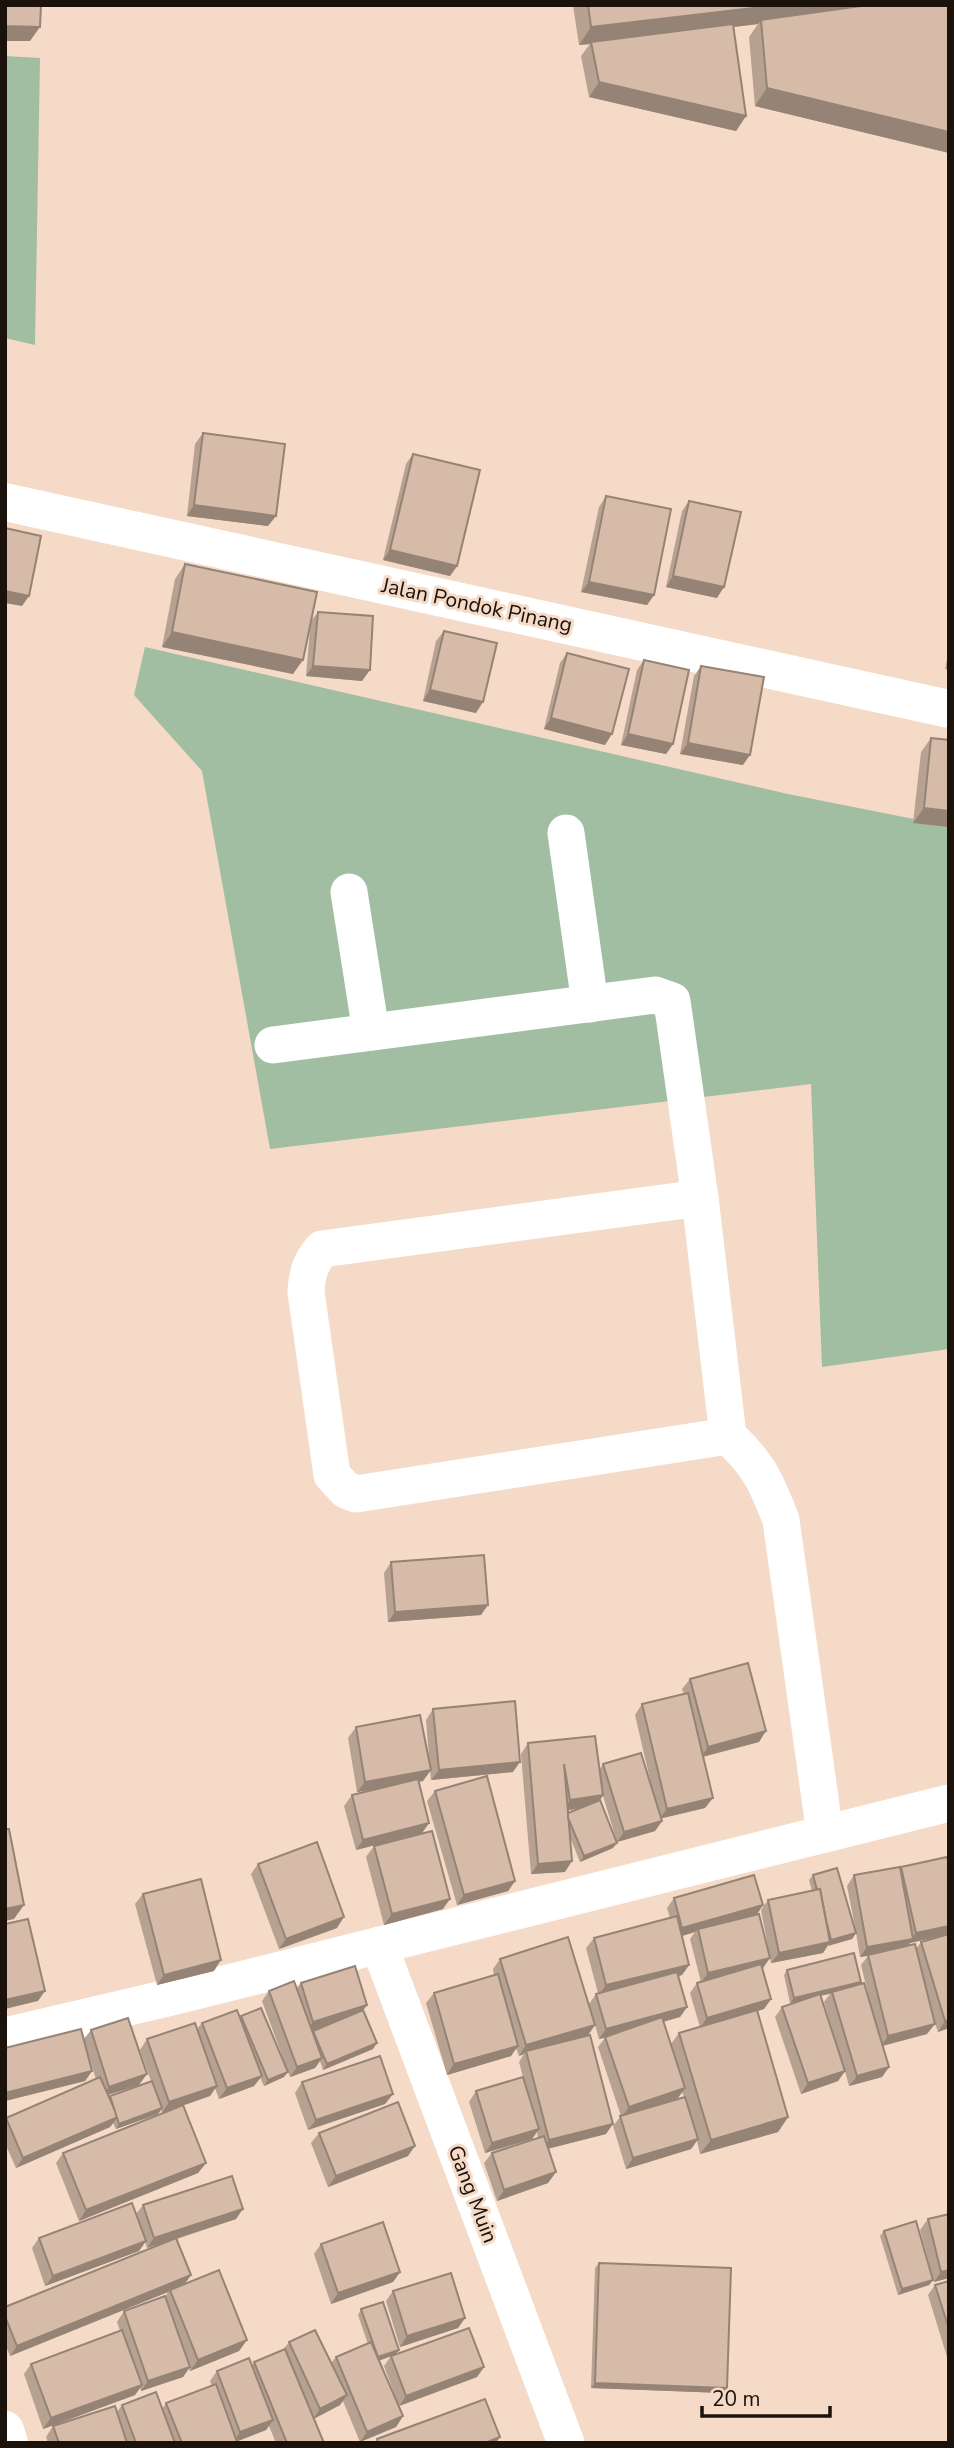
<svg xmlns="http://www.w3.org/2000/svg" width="954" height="2448" viewBox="0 0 954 2448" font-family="'Nunito Sans',sans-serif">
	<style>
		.green { fill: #a1bea3 }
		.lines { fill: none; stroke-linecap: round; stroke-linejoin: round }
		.minor { stroke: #fff; stroke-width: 37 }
		.tertiary { stroke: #fff; stroke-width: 38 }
		.wall { fill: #b7a190; fill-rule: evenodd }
		.shaded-wall { fill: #958376 }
		.building { fill: #d5bba8; stroke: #958376; stroke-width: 2 }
		.labels { text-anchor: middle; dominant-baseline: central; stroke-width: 6; stroke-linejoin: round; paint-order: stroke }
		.street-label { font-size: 21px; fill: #1b120b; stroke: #f5dac7 }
	</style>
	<rect width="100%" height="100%" fill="#f5dac7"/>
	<g class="green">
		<path d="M5,56l35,2 -5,287 -30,-7z"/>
		<path d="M145,647l643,147 161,32v523l-127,18 -11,-283 -541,65 -68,-378 -68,-76z"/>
	</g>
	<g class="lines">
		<g class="minor">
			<path d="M566,833l24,171"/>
			<path d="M349,892l22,140"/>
			<path d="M273,1045l382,-50 17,6 28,197"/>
			<path d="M728,1436l-28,-238 -378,51c-12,14 -15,25 -16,43l26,183 14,15 10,4 372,-58c31,29 38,45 53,84l44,314"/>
			<path d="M379,1945l187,498"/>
			<path d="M5,2036l171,-40 773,-193"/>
		</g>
		<g class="tertiary">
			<path d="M5,502l944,207"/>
			<path d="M5,2430l4,13"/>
		</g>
	</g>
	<g class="wall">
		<path d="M573,5h376v148l-194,-47 -6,-69 9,-13 -25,3 13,89 -10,15 -147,-34 -8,-41 9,-12 -11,1z"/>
		<path d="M203,433l65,93 -81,-10 8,-72z"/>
		<path d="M413,454l44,112 -7,10 -67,-16 23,-96z"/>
		<path d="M606,496l48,99 -7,10 -66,-13 18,-85z"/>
		<path d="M689,501l28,97 -51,-11 16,-76z"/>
		<path d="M185,564l126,57 7,-9 44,69 -56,-5 4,-48 -17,46 -131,-27 13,-68z"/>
		<path d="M444,631l32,82 -53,-12 13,-60z"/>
		<path d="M949,650v20l-4,-1z"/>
		<path d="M567,653l38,92 -61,-16 16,-66z"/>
		<path d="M644,660l29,84 -7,10 -45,-9 16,-75z"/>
		<path d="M701,666l42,99 -63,-11 14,-78z"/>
		<path d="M931,738l18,89 -36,-4 8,-71z"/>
		<path d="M391,1562l90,53 -93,7 -4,-49z"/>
		<path d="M690,1679l69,63 -56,15 2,51 -44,10 1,3 -7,10 -38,11 -14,-46 -3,4 13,48 -33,14 -10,-25 -5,35 -34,2 -10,-120 7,-11 72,26 3,-5 49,24 -17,-73 7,-11 42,-10 -2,-5zM580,1808l-12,5v-3z"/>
		<path d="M433,1709l80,63 -82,8 -1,-10 -7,11 -4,1 10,41 -7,10 -66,17 -12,-44 8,-11 26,-6 -21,3 -9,-54 8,-11 74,43 -4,-50z"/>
		<path d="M435,1791l80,90 -7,10 -51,14 -30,-104z"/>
		<path d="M374,1846l69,63 -59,16 -18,-68z"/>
		<path d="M949,1863v165l-11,4 -7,-21 -4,23 -44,12 6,21 -7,10 -33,9 -4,-15 -7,10 -37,13 -26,-77 7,-10 18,-6 -10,2 -6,-28 3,-5 74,12 -1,2 12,26 -11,-45 7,-9 -8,1 -4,-24 -4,6 -24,6 -5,8 -52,10 -10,-53 7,-10 44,-9 -3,-11 4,-5 43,57 -9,-46 7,-11 46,-7 1,-1zM945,1935l-24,7 -5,7 -8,-3 2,-3zM830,1994l-6,8 17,56 -21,-62z"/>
		<path d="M258,1864l79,64 -58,21 -28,-75z"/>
		<path d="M143,1894l71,77 -57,14 -22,-81z"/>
		<path d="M674,1898l89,7 -7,10 6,53 9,31 -7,10 -7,2 31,106 -10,15 -78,22 -3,-13 -6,8 -65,20 -13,-43 8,-10 -23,-69 7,-9 -6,1 -4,-14 -7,10 -18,5 36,94 -58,15 8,23 -8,11 -51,18 -13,-38 8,-10 46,-15 -1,-6 -5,7 -47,14 -16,-51 7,-11 47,-14 -4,-15 5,-8 -5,2 -3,-8 -5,8 -64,19 -21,-72 8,-10 60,-18 -1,-6 7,-10 89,45 7,-10 2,-1 -12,-45 8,-10 76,-20 -3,-10zM695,1932l-5,7 11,43 -4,1 -7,10 10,34 -21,6 -8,11 -8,-22 17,-5 7,-10 -8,-31 3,-1 7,-10 -7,-29zM682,2092l2,5 -22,7 16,-6z"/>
		<path d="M301,1983l62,27 10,39 -50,21 -3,-9 -5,7 -25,9 -28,-76 7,-10 28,-3z"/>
		<path d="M241,2016l43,61 -20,9 -4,-9 -6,9 -35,13 -4,-11 -5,8 -27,9 23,58 -8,10 -119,48 -23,-58 7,-10 112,-45 -13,5 -1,-3 -3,4 -42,15 -3,-6 -3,4 -94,41 -11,-25v-24l1,-1 90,-39 -8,-25 4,17 -7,10 -80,20v-53l79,-9 7,-9 48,55 -31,10 1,2 42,-16 -11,-31 7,-11 50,-10 5,-6 38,-5z"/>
		<path d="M302,2082l91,12 -8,10 -77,26 -13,-37z"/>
		<path d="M319,2133l89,23 -80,31 -17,-44z"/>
		<path d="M143,2205l93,14 -59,20 14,36 -6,8 62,57 -8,11 -49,20 -1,-3 -6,9 -42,14 -1,-3 -5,7 -92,34 -19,-55 7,-10 89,-33 -3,-9 7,-11 41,-14 3,-5 -158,64 -5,-12v-37l160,-65 -18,6 -2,-6 -6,9 -94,35 -13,-38 7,-10 97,-24z"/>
		<path d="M928,2219l21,59 -15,4 -14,-52z"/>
		<path d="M884,2231l49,49 -4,5 -31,10 -18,-59z"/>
		<path d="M321,2244l79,28 -7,10 -62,22 -17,-50z"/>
		<path d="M599,2263l128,125 -4,5 -132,-5 4,-120z"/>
		<path d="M949,2281v76h-2l-19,-62 7,-10z"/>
		<path d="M393,2291l72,27 -7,10 -58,19 -14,-46z"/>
		<path d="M361,2309l38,41 -3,4 88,13 -7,10 -78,29 4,10 -7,11 -36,15 -17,-41 -3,4 -26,14 10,24h-48l-7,-17 -3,4 -29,11v2h-189l-2,-6 7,-11 64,-14 5,-7 40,4 4,-6 46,-17 -2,-5 7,-10 35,-5 2,-4 29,-12 6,-8 42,21 5,-6 32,-13 -10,-29zM391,2356l-7,10 14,38 -19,-43z"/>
	</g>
	<g class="shaded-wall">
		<path d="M128,5h47l-1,2z"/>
		<path d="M779,5h137l-155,15 -3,4 -166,20 -1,-2 -1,2 -11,1 12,-18z"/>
		<path d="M5,26l35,1 -10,14h-25z"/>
		<path d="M599,82l147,34 -10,15 -147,-34z"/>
		<path d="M767,88l182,44v21l-194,-47z"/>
		<path d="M194,505l82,11 -8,10 -81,-10z"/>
		<path d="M390,550l67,16 -7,10 -67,-16z"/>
		<path d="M673,576l51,11 -7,11 -51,-11z"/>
		<path d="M589,582l65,13 -7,10 -66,-13z"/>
		<path d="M5,591l24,5 -7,10 -17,-3z"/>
		<path d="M172,632l131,28 -10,14 -131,-27z"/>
		<path d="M313,666l57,4 -8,11 -56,-5z"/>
		<path d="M430,690l53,12 -7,11 -53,-12z"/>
		<path d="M551,718l61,16 -7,11 -61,-16z"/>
		<path d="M628,734l45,10 -7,10 -45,-9z"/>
		<path d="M688,743l62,12 -7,10 -63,-11z"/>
		<path d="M924,808l25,3v16l-36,-4z"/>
		<path d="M488,1605l-7,10 -93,7 7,-10z"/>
		<path d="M766,1731l-7,11 -58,15 7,-10z"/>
		<path d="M520,1762l-7,10 -82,8 8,-10z"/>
		<path d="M431,1770l-8,11 -66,11 8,-10z"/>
		<path d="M603,1795l-7,11 -33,5 7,-11z"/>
		<path d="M713,1798l-8,10 -46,11 8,-10z"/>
		<path d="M662,1821l-7,10 -38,11 7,-10z"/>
		<path d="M429,1823l-7,10 -66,17 7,-10z"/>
		<path d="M617,1843l-4,5 -33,14 4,-6z"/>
		<path d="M572,1861l-7,11 -34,2 7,-10z"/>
		<path d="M515,1881l-7,10 -51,14 7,-10z"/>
		<path d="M450,1899l-7,10 -59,16 8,-11z"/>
		<path d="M24,1905l-10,14 -9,2v-12z"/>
		<path d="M763,1905l-7,11 -58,13 -3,3 -20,6 7,-10z"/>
		<path d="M344,1917l-7,11 -58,21 7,-10z"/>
		<path d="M949,1926v8l-39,9 -4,6 -46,8 7,-10 44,-8 5,-6z"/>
		<path d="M856,1933l-4,6 -24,7 3,-6z"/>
		<path d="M830,1942l-7,11 -52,10 8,-10z"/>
		<path d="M770,1958l-7,10 -62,15 7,-10z"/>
		<path d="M221,1960l-7,11 -57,14 7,-10z"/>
		<path d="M689,1965l-7,10 -84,21 8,-11z"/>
		<path d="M861,1982l-4,5 -67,16 4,-5z"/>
		<path d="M45,1991l-7,10 -33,8v-9z"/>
		<path d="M771,1999l-7,10 -64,19 7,-10z"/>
		<path d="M367,2005l-8,11 -53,16 7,-10z"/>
		<path d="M687,2007l-7,10 -81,22 7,-10z"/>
		<path d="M949,2020v8l-11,4 7,-11z"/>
		<path d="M935,2024l-8,10 -46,12 7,-10z"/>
		<path d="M595,2025l-7,10 -62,18v-2l-2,3 -5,2 7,-11z"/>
		<path d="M377,2043l-4,6 -50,21 4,-6z"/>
		<path d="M518,2046l-7,10 -64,19 7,-11z"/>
		<path d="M322,2058l-7,10 -25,9 7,-10z"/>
		<path d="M889,2067l-7,10 -33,9 8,-10z"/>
		<path d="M92,2071l-7,10 -80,20v-8z"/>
		<path d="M845,2071l-7,10 -37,13 7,-11z"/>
		<path d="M288,2072l-4,5 -20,9 4,-6z"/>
		<path d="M147,2074l-8,11 -38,12 8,-10z"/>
		<path d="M262,2076l-8,10 -35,13 8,-11z"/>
		<path d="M217,2086l-7,10 -48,17 7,-11z"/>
		<path d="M685,2088l-7,10 -56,19 7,-10z"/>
		<path d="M393,2094l-8,10 -77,26 8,-10z"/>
		<path d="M162,2108l-4,6 -42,15 3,-5z"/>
		<path d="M118,2117l-8,10 -94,41 7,-10z"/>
		<path d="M788,2117l-10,15 -78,22 11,-14z"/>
		<path d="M613,2124l-7,10 -64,16 7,-10z"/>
		<path d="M539,2129l-7,10 -47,14 7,-10z"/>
		<path d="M698,2139l-7,10 -65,20 7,-11z"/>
		<path d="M415,2146l-7,10 -80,31 8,-11z"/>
		<path d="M206,2163l-8,10 -119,48 7,-11z"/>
		<path d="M556,2172l-8,11 -51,18 7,-11z"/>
		<path d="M243,2209l-7,10 -89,29 7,-10z"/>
		<path d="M146,2241l-7,10 -94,35 8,-10z"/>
		<path d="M949,2270v8l-15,4 7,-10z"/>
		<path d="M400,2272l-7,10 -62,22 7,-11z"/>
		<path d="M191,2275l-7,10 -14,5 -2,2 -158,64 7,-10z"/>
		<path d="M933,2280l-4,5 -31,10 4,-6z"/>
		<path d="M465,2318l-7,10 -58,19 7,-11z"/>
		<path d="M247,2340l-8,11 -49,20 8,-11z"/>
		<path d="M399,2350l-4,5 -21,7 4,-5z"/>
		<path d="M190,2367l-7,10 -42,14 7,-10z"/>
		<path d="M484,2367l-7,10 -78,29 7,-10z"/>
		<path d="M595,2383l132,5 -4,5 -132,-5z"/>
		<path d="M142,2385l-7,10 -92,34 8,-11z"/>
		<path d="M347,2395l-7,10 -27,14 7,-10z"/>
		<path d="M403,2416l-7,11 -36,15 7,-10z"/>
		<path d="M273,2420l-7,10 -33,13 7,-11z"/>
		<path d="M500,2437l-4,6h-11z"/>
	</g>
	<g class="building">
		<path d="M5,5h36l-1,22 -35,-1z"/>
		<path d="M588,5h191l-188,22z"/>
		<path d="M868,5h81v127l-182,-44 -6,-68z"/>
		<path d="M733,24l13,92 -147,-34 -8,-40z"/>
		<path d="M203,433l82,11 -9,72 -82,-11z"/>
		<path d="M413,454l67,16 -23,96 -67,-16z"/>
		<path d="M606,496l65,13 -17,86 -65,-13z"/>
		<path d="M689,501l52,11 -17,75 -51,-11z"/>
		<path d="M5,528l36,8 -12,60 -24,-5z"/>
		<path d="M185,564l132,28 -14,68 -131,-28z"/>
		<path d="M318,612l55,4 -3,54 -57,-4z"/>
		<path d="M444,631l53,12 -14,59 -53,-12z"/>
		<path d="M567,653l62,16 -17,65 -61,-16z"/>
		<path d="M644,660l45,10 -16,74 -45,-10z"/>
		<path d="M701,666l63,11 -14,78 -62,-12z"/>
		<path d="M931,738l18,2v71l-25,-3z"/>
		<path d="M484,1555l4,50 -93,7 -4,-50z"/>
		<path d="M748,1663l18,68 -58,16 -18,-68z"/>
		<path d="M688,1693l25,105 -46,11 -25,-105z"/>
		<path d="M515,1701l5,61 -81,8 -6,-61z"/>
		<path d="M420,1715l11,55 -66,12 -9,-55z"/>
		<path d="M595,1736l8,59 -33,5 -6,-36 8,97 -34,3 -10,-121z"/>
		<path d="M641,1753l21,68 -38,11 -21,-68z"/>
		<path d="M487,1776l28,105 -51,14 -29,-104z"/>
		<path d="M418,1779l11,44 -66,17 -11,-45z"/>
		<path d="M600,1800l17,43 -33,13 -16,-38v-5z"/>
		<path d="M5,1829h4l15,76 -19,4z"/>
		<path d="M432,1831l18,68 -58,15 -18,-68z"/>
		<path d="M317,1842l27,75 -58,22 -28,-75z"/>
		<path d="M947,1857l2,6v63l-33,7 -15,-66z"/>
		<path d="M900,1867l13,72 -46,8 -13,-72z"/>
		<path d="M837,1868l19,65 -25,7 -5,-20 -6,-31 -3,1 -4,-15z"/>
		<path d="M754,1875l9,30 -81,23 -8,-30z"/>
		<path d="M201,1879l20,81 -57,15 -21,-81z"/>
		<path d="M820,1889l10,53 -51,11 -11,-53z"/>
		<path d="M759,1914l11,44 -62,15 -10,-44z"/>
		<path d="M677,1916l12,49 -83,20 -12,-47z"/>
		<path d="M28,1919l17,72 -40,9v-76z"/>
		<path d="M949,1934v86l-4,1 -24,-79z"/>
		<path d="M568,1937l27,88 -69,20 -26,-86z"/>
		<path d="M915,1944l20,80 -47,12 -20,-81z"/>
		<path d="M854,1953l7,29 -67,16 -7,-28z"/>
		<path d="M761,1964l10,35 -64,19 -10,-35z"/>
		<path d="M355,1966l12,39 -54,17 -12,-39z"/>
		<path d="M677,1972l10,35 -81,22 -10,-35z"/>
		<path d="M498,1974l20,72 -64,18 -20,-71z"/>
		<path d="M294,1981l28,77 -25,9 -28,-76z"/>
		<path d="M864,1983l25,84 -32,9 -25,-84z"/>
		<path d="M820,1994l25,77 -37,12 -26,-76z"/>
		<path d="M261,2008l27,64 -20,8 -27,-64z"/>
		<path d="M237,2010l25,66 -35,12 -25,-65z"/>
		<path d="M363,2010l14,33 -50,21 -14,-33z"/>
		<path d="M757,2010l31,107 -77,23 -32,-107z"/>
		<path d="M662,2017l23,71 -56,19 -24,-70z"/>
		<path d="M128,2018l19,56 -38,13 -18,-57z"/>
		<path d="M195,2023l22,63 -48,16 -22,-63z"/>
		<path d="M81,2029l11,42 -87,22v-45z"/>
		<path d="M590,2035l23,89 -64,16 -23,-89z"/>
		<path d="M380,2056l13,38 -77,26 -14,-38z"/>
		<path d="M100,2077l18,40 -95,41 -17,-40z"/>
		<path d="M523,2077l16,52 -47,14 -16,-52z"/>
		<path d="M152,2081l10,27 -43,16 -9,-28z"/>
		<path d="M685,2097l13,42 -65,19 -13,-42z"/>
		<path d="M398,2102l17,44 -79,30 -17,-43z"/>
		<path d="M183,2105l23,58 -120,47 -23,-57z"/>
		<path d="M544,2136l12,36 -52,18 -12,-37z"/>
		<path d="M232,2176l11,33 -89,29 -11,-33z"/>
		<path d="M132,2203l14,38 -93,35 -14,-38z"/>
		<path d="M949,2214v56l-8,2 -13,-53z"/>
		<path d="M916,2221l17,59 -31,9 -18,-58z"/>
		<path d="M383,2222l17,50 -62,21 -17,-49z"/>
		<path d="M176,2238l15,37 -174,71 -12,-30v-9z"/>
		<path d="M599,2263l132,5 -4,120 -132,-5z"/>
		<path d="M219,2270l28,70 -49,20 -28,-70z"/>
		<path d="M451,2273l14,45 -58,18 -14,-45z"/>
		<path d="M949,2281v48l-14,-44z"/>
		<path d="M165,2296l25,71 -42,14 -24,-70z"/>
		<path d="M383,2302l16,48 -21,7 -17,-48z"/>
		<path d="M469,2328l15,39 -78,29 -15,-40z"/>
		<path d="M122,2330l20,55 -91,33 -20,-54z"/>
		<path d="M315,2330l32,65 -27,14 -31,-67z"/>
		<path d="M371,2342l32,74 -36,16 -31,-75z"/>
		<path d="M285,2349l39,94h-37l-33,-81z"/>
		<path d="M249,2358l24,62 -33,12 -23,-61z"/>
		<path d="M216,2384l21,58 -3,1h-52l-16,-40z"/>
		<path d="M156,2392l19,51h-39l-14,-38z"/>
		<path d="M485,2399l15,38 -15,6h-107l-1,-4z"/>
		<path d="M115,2406l12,37h-68l-6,-17z"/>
	</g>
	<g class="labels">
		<g class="street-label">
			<text transform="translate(477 605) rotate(12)">Jalan Pondok Pinang</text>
			<text transform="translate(473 2194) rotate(69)">Gang Muin</text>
		</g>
	</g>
	<rect width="954" height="2448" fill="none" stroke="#1b120b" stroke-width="14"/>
	<path d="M702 2406v10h128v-10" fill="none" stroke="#1b120b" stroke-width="3.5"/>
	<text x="712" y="2406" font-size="21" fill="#1b120b" stroke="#f5dac7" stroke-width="5" paint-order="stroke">20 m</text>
</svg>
